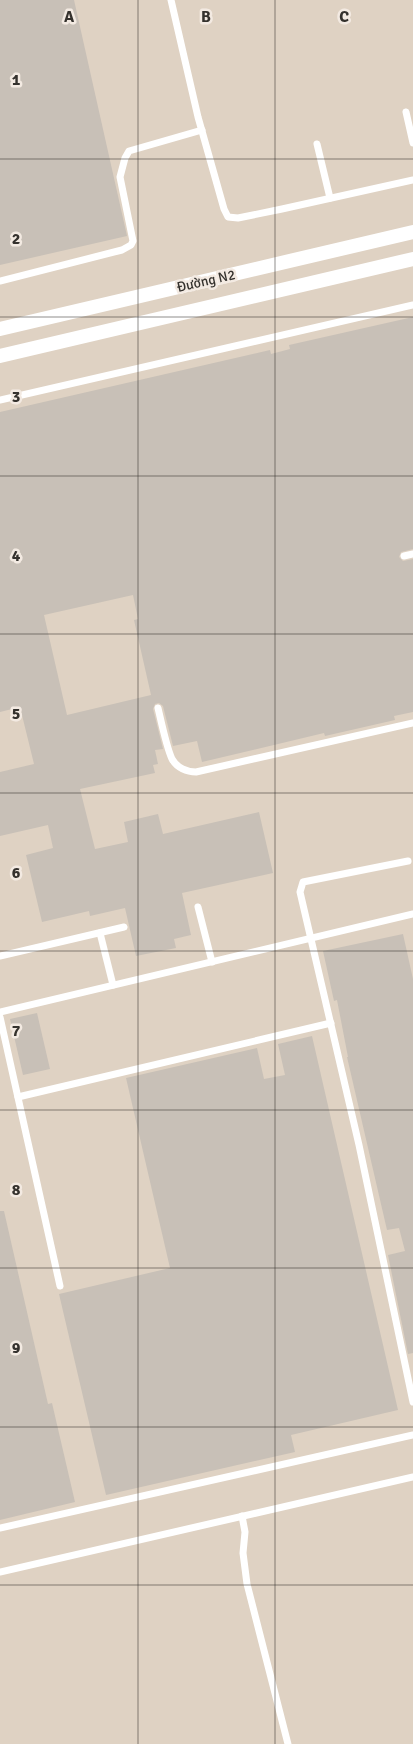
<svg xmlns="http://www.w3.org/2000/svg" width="413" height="1744" viewBox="0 0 413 1744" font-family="Signika,sans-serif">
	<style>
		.built { fill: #dfd2c3 }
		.building { fill: #c8c0b7; fill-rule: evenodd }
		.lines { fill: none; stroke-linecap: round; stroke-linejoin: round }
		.service { stroke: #fff; stroke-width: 7 }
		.minor { stroke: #fff; stroke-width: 14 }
		.grid { fill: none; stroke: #34312d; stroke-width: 1; stroke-opacity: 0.55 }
		.labels { text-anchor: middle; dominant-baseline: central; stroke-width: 5; stroke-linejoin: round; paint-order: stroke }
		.street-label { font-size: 14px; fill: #34312d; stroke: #f3eae2 }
		.grid-label { font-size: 16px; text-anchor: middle; font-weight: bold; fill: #34312d; stroke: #f3eae2; stroke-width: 5; stroke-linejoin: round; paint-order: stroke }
	</style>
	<rect width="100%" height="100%" fill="#e5ddd5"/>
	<rect class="built" x="0" y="0" width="413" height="1744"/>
	<g class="building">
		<path d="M0,0h74l53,236 -127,29z"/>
		<path d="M413,317v232l-12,3 -2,5 4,4 10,-2v153l-19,4 1,4 -70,16 -1,-3 -122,29 -5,-21 -24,5 -10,-40 -4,-3 -4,1 -2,5 10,40 -8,1 3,14 -5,1 2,8 -75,16 15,60 33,-7 -4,-20 34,-8 5,20 96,-22 14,61 -91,20 9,42 -17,4 2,9 -40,8 -11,-48 -35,8 -1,-5 -47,11 -16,-67 27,-7 -5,-23 -48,11v-64l34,-8 -14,-57 -20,5v-300l270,-62 1,4 19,-5 -1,-4zM133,595l5,24 -4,1 17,75 -84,20 -23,-100z"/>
		<path d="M403,934l10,45v374l-5,1 -20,-99 17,-4 -6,-23 -12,2 -40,-173h1l-11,-57 -3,1 -11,-50z"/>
		<path d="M37,1013l13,56 -27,6 -13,-56z"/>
		<path d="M312,1036l86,374 -107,25 4,17 -189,43 -47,-201 111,-26 -44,-190 131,-30 7,31 21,-4 -7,-31z"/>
		<path d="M0,1211h4l44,193 4,-1 23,99 -75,18z"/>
	</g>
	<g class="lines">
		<g class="service">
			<path d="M171,0l27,117 26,92 4,8 10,1 44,-9 131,-29"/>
			<path d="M406,112l7,31"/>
			<path d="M317,144l13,54"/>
			<path d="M0,281l122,-31 9,-5 2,-4 -13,-64 5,-19 4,-7 73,-21"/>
			<path d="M0,400l413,-95"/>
			<path d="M404,556l9,-2"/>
			<path d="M158,708c3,13 9,41 14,51 5,9 15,13 24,13l217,-49"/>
			<path d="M408,861l-105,21 -3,10 59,253 54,257"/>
			<path d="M198,907l14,55"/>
			<path d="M100,933l13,52"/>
			<path d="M0,956l124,-29"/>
			<path d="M0,1012l413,-98"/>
			<path d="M0,1017l60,269"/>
			<path d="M18,1097l313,-74"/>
			<path d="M242,1516l3,16 -2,21 4,31 41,160"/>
			<path d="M0,1528l413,-93"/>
			<path d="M0,1572l413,-95"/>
		</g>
		<g class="minor">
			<path d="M0,329l413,-97"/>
			<path d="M0,356l413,-97"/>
		</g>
	</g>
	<path class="grid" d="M138,0v1744M275,0v1744M0,159h413M0,317h413M0,476h413M0,634h413M0,793h413M0,951h413M0,1110h413M0,1268h413M0,1427h413M0,1585h413"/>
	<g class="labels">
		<g class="street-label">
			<text transform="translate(206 281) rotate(-13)">Đường N2</text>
		</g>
	</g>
	<g class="grid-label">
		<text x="69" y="22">A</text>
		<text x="206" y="22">B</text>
		<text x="344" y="22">C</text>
		<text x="16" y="85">1</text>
		<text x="16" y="244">2</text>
		<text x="16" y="402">3</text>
		<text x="16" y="561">4</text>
		<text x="16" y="719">5</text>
		<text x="16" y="878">6</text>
		<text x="16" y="1036">7</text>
		<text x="16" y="1195">8</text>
		<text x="16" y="1353">9</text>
	</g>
</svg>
